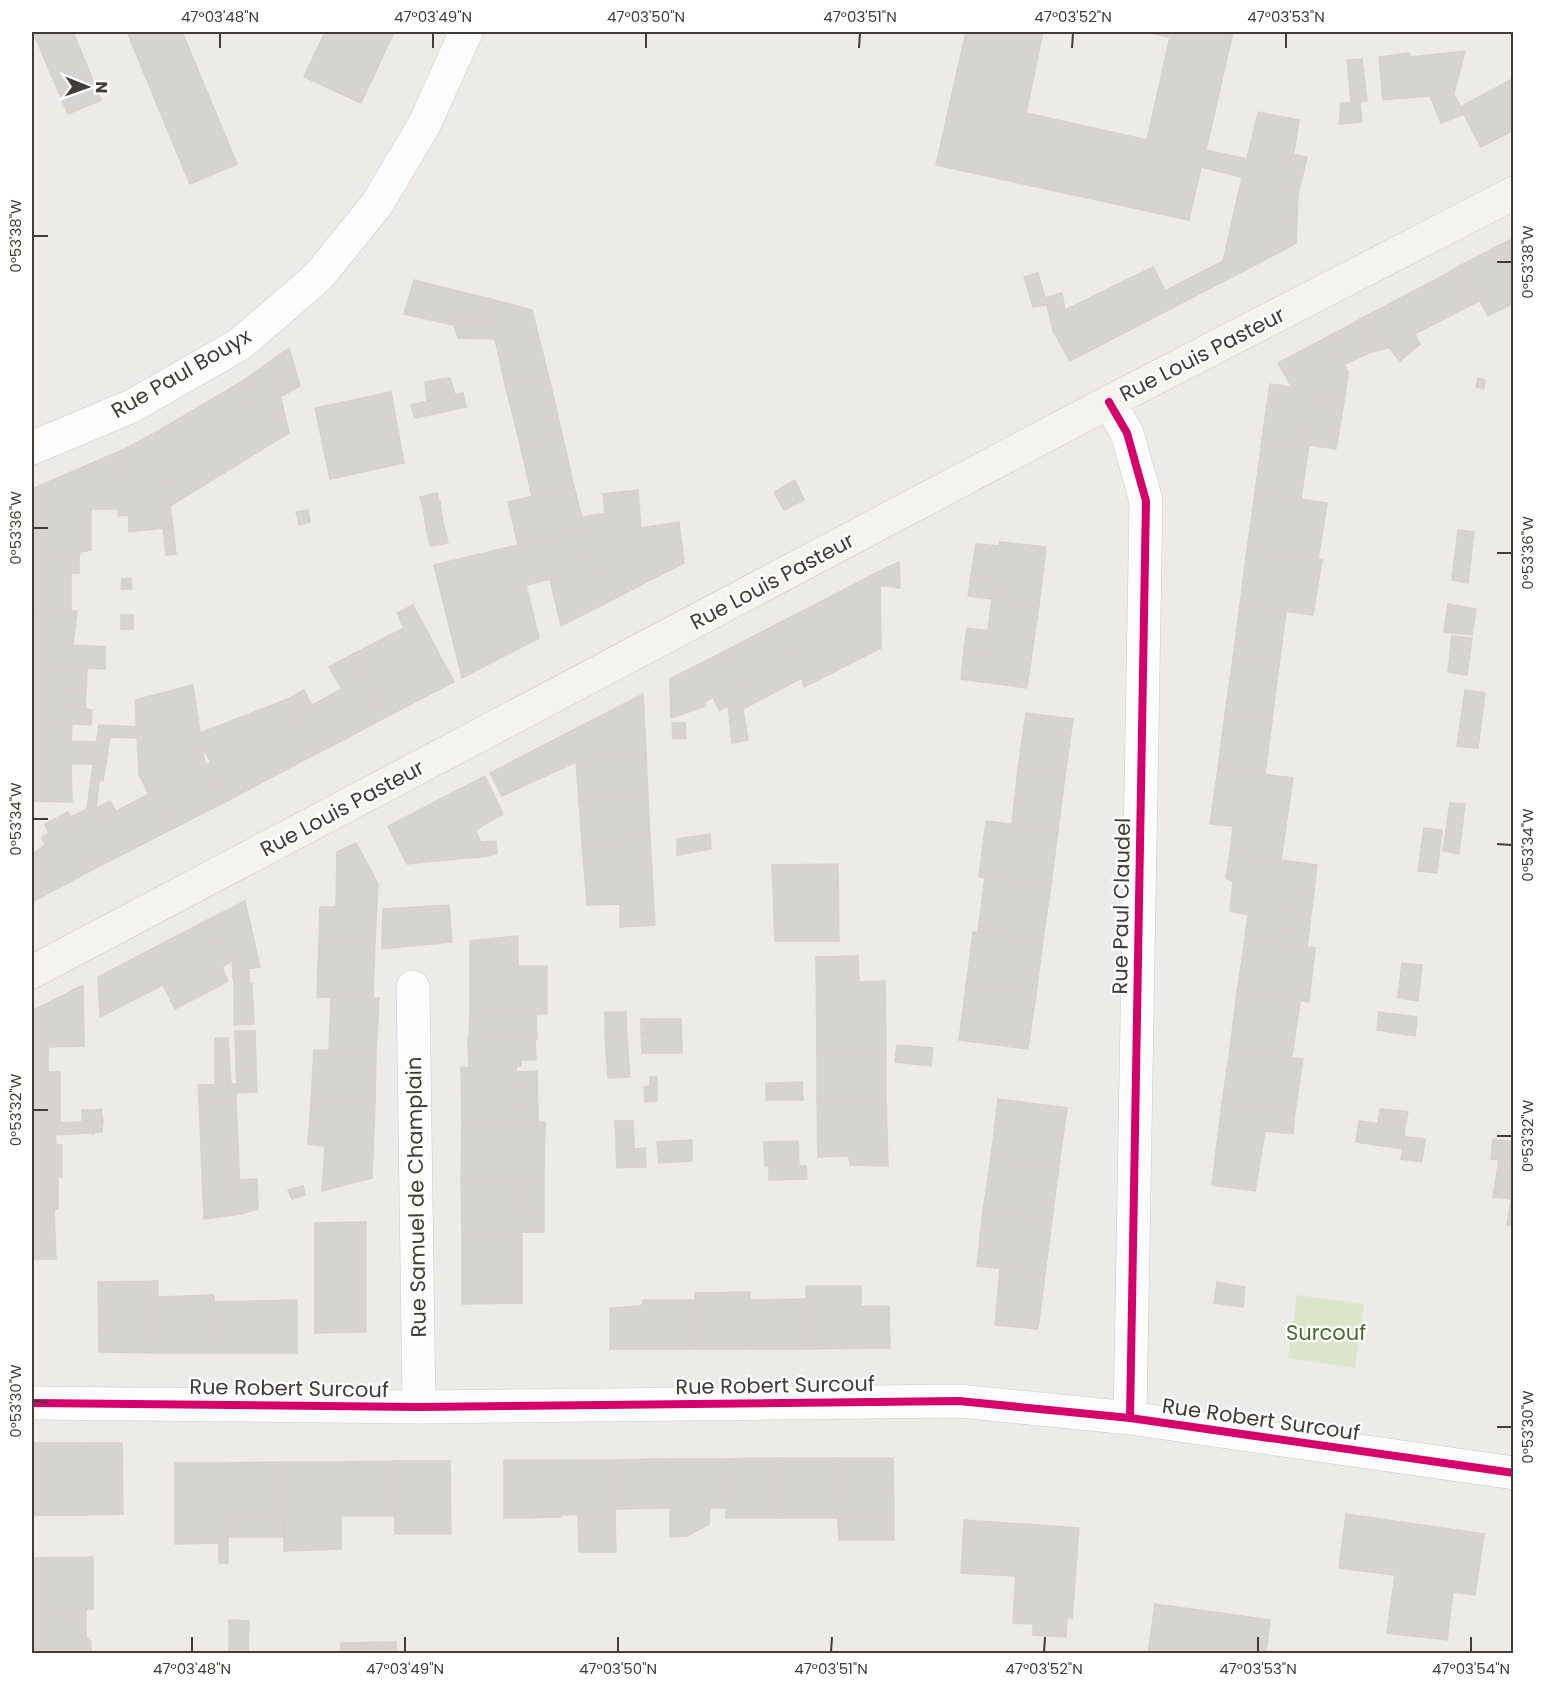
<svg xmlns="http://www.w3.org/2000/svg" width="1545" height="1685" viewBox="0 0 1545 1685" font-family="Poppins,sans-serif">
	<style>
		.green { fill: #dbe5ca }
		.building { fill: #d6d4d0; stroke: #d5d2ce; stroke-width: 1.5 }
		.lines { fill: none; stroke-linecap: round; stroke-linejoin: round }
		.street-casing { stroke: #cbc9c5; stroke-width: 34 }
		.secondary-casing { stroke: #cecac2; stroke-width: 34 }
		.street { stroke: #fcfcfc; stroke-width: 33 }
		.secondary { stroke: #f5f3ee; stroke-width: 33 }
		.cycleway-casing { stroke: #fff; stroke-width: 11 }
		.cycleway { stroke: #d6006c; stroke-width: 8 }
		.ticks { fill: none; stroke: #413c35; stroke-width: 2 }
		.labels { text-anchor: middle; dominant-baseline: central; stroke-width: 4.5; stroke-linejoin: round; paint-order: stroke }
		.street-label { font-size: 21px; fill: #413c35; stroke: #fff }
		.park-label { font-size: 21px; fill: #496b30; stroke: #fff }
		.neatline { fill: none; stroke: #413c35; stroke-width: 2 }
		.ticks-label { font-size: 15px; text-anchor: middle; fill: #413c35 }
	</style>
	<rect width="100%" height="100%" fill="#edebe8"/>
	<path class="green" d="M1297,1295l67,9 -9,64 -67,-10z"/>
	<g class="building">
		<path d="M33,32h40l28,68 -33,14z"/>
		<path d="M127,32h55l55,132 -47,20z"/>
		<path d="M325,32h69l-33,71 -57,-26z"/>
		<path d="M966,32h77l-17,81 121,27 23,-103 -27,-5h90l-27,118 41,9 11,-47 41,8 -21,133 -208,108 -17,-30 -6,-26 -14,2 -9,-30 14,-4 7,25 17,-5 3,17 88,-43 12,24 58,-30 19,-84 -41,-10 -12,53 -253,-55z"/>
		<path d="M1465,51l-11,43 10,20 -23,9 -11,-27 -47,4 -4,-43 30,-4 1,4z"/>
		<path d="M1362,59l5,42 -7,1 2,20 -23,2 2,-21h10l-4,-43z"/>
		<path d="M1514,78v52l-33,17 -21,-40z"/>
		<path d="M1292,154l15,3 -9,38 -2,48 -18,10z"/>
		<path d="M1514,238v65l-26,13 -27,-51z"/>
		<path d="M1461,265l19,36 -11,5 -19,-34z"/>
		<path d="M1450,272l19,34 -54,28 5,10 -20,17 -36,-44z"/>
		<path d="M414,280l77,19v20l-36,-2 -1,8 -50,-11z"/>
		<path d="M491,299l41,11 16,64 -43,10 -13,-58 -38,-1 1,-8 36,2z"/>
		<path d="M1364,317l24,31 -16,4 -15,-31z"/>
		<path d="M1357,321l15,31 -27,12 -14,-29z"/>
		<path d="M454,325l38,1 4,13 -38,-1z"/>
		<path d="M1331,335l17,37 -3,23 -28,-4 -8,54 -47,-6 8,-55 22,3 -14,-24z"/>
		<path d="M289,348l11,38 -20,11 -8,-37z"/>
		<path d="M272,360l11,47 -26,12 -11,-40z"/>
		<path d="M548,374l14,60 -42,10 -15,-60z"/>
		<path d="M450,378l5,17 -10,3 -3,-19z"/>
		<path d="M1478,378l7,2 -1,9 -8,-2z"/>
		<path d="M246,379l11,40 26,-12 6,26 -119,73 -10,-76z"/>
		<path d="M442,379l3,19 -18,3 -2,-19z"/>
		<path d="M1317,391l28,4 -9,54 -27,-4z"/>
		<path d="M391,392l13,71 -74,16 -15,-71z"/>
		<path d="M463,393l3,14 -51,11 -4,-13z"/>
		<path d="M160,430l13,97 -44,5 -2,-84z"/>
		<path d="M562,434l12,53 -42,10 -12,-53z"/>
		<path d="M1262,439l47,6 -8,54 -46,-6z"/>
		<path d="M127,448l2,67 -11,1v-7h-27v41l-11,2 -1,6h-47v-69z"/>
		<path d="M795,480l9,20 -20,10 -10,-18z"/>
		<path d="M574,487l11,42 -67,16 -10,-43z"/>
		<path d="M638,490l3,38 38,-6 5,41 -82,42 -20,-88 23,-4 -2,-19z"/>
		<path d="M437,493l3,10 -17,4 -3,-10z"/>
		<path d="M1255,493l72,10 -9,57 -71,-10z"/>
		<path d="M440,503l2,15 -17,3 -2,-14z"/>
		<path d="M308,510l2,12 -11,3 -3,-13z"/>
		<path d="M442,518l6,25 -18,3 -5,-25z"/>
		<path d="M173,527l3,27 -10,1 -3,-27z"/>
		<path d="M585,529l17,76 -41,21 -11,-47 -24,6 13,53 -77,40 -28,-113z"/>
		<path d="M1458,530l16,2 -6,51 -16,-3z"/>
		<path d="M1000,542l46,5 -7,58 -47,-6 2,-14 -24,-4 6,-37 23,2z"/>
		<path d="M1247,550l75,10 -9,55 -73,-10z"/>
		<path d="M32,558h47v15h-8v38l-39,-1z"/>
		<path d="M899,562l1,26 -20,-3v-14z"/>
		<path d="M880,571l1,77 -77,39 -2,-9 -25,-54z"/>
		<path d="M131,578l1,11h-11l1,-10z"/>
		<path d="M970,581l24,4 -2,14 -24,-3z"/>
		<path d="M992,599l47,6 -12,83 -66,-9 3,-29 21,3z"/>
		<path d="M1448,604l28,5 -4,26 -28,-3z"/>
		<path d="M413,605l41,77 -68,35 -33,-63 51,-26 -7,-15z"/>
		<path d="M1240,605l46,6 -7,54 -46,-6z"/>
		<path d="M32,610l45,1 -4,34 32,2v22l-73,-3z"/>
		<rect x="121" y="615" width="12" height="14"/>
		<path d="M777,624l25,54 -59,31 -10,-62z"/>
		<path d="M967,628l21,3 -3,22 -21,-3z"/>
		<path d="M1452,636l20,2 -5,37 -19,-3z"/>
		<path d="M733,647l15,93 -16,3 -4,-37 -9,4 -6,-13 -9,5 2,4 -35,12 -1,-39z"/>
		<path d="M353,654l33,63 -54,29 -20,-41 30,-16 -13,-22z"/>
		<path d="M1233,659l46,6 -7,55 -47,-6z"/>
		<path d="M32,666l55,3 -1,22 -20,-1 -1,14 27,6 -1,15 -59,-3z"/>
		<path d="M193,685l12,80 20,37 -51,26 -19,-37 -6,4 -10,-21 -4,-74z"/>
		<path d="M66,690l20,1 -1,19 -20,-6z"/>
		<path d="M304,690l28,56 -20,10 -20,-42 -2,-16z"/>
		<path d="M1465,690l20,3 -7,55 -21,-2z"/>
		<path d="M643,694l3,60 -70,8 -74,34 -12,-23z"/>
		<path d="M290,698l2,16 20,42 -87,46 -20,-37 6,-2 -10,-20 -1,-10z"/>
		<path d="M1026,713l47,6 -8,57 -47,-7z"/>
		<path d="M1225,714l47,6 -7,54 -47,-6z"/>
		<path d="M32,722l40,2 -1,17 25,1 -3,22h-22l1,38 -40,-1z"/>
		<path d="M672,723h13l1,15 -13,1z"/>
		<path d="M99,725l37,2 1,11 -27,-1 -7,44 -12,-2z"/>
		<path d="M646,754l2,42 -69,5 -3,-39z"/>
		<path d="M1218,768l75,10 -12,82 -51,-7 3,-27 -23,-2z"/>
		<path d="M1018,769l47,7 -7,54 -46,-6z"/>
		<path d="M485,776l18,38 -28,16 13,26 -81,8 -19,-38z"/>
		<path d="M91,779l8,2 -3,28 -3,1 -2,-3 -4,2z"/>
		<path d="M155,791l19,37 -78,40 -25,-51 20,-10 8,13z"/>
		<path d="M648,796l2,42 -68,5 -3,-42z"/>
		<path d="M110,801l6,10 -17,9 -6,-10z"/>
		<path d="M1450,803l15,1 -6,50 -16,-3z"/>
		<path d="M68,812l28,56 -64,34v-53l2,4 11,-8 -3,-8 7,-4 -4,-9z"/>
		<path d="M986,821l72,9 -7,55 -72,-8z"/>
		<path d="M1424,828l18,2 -5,43 -19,-2z"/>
		<path d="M710,834l1,15 -34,6v-16z"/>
		<path d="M650,838l5,87 -35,2v-23l-33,1 -5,-62z"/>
		<path d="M496,841l1,13 -9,2 -6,-14z"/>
		<path d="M356,843l22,41 -3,57h-56l1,-34h16l1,-55z"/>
		<path d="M1230,853l87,12 -3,26 -16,-1 -9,55 -44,-6 3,-24 -18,-4 3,-30 -7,-3z"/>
		<path d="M838,864l1,77h-64l-3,-76z"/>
		<path d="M985,877l66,8 -8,55 -65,-8z"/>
		<path d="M1298,890l16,1 -7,56 -18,-2z"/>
		<path d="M245,901l15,66 -27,4 -1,-10 -21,-43z"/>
		<path d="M449,905l3,37 -70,7 1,-40z"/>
		<path d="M211,918l21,43 -23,13 7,14 -41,21 -29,-57z"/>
		<path d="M973,932l70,8 -7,54 -70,-7z"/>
		<path d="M518,936v30h29v48h-77v-25l6,1v-27h-6v-22z"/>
		<path d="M1245,939l70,9 -6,54 -72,-9z"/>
		<path d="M319,941h56l-2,58 -56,-2z"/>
		<path d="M146,952l17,33 -63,32 -2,-40z"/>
		<path d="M858,956l1,26 26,-1 1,71 -69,1 -1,-96z"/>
		<path d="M470,963h6v27l-6,-1z"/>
		<path d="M1402,963l20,2 -4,36 -20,-3z"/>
		<path d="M222,967l6,14 -12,7 -7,-14z"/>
		<path d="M249,970v7h-16v-6z"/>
		<path d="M233,977h16v7h-15z"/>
		<path d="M234,984h18l1,20 -19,1z"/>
		<path d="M83,985l1,61 -35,1 -1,12h-16v-48z"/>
		<path d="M966,987l70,7 -8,55 -69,-9z"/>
		<path d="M1237,993l63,9 -8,55 -62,-8z"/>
		<path d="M331,997l48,1 -3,52 -47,-1z"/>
		<path d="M253,1004l1,20 -20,1v-20z"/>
		<path d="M605,1012h21l1,25 -22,1z"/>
		<path d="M1379,1012l38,5 -2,19 -38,-6z"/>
		<path d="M470,1014h66l1,25h-68z"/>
		<path d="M641,1019h11l1,13 -12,1z"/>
		<path d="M652,1019h29l1,34h-40l-1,-20 12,-1z"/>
		<path d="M235,1031h20l1,34h-20z"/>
		<path d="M627,1037l3,40 -22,1 -3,-40z"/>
		<path d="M215,1038h13l3,46 -16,1z"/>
		<path d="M468,1039h67l1,21h-15v6h-5l2,56 -56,1 -1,-56 8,1z"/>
		<path d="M897,1045l36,3 -2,18 -36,-4z"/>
		<path d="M1230,1049l73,10 -8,53 -73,-9z"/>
		<path d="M314,1050h62l-1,54 -64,-1z"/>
		<path d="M886,1052v46l-69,2v-47z"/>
		<rect x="32" y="1059" width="16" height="64"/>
		<path d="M236,1065h20l1,27 -20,1z"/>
		<path d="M537,1071l1,51h-20l-2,-50z"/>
		<rect x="48" y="1072" width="12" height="51"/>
		<path d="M650,1077h7v24l-12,1 -1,-15 6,-1z"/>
		<path d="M802,1082l1,18h-29v-17z"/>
		<rect x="766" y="1083" width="8" height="17"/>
		<path d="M236,1084v16l-37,2 -1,-17z"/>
		<path d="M886,1098l2,68 -38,-1 -1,-9 -31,1 -1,-57z"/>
		<path d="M998,1099l69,9 -8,57 -68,-8z"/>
		<path d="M236,1100l5,114 -37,5 -5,-117z"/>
		<path d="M311,1103l64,1 -3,74 -50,13 3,-45 -17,-2z"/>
		<path d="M1222,1103l73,9 -2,22 -28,-3 -10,60 -43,-6z"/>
		<path d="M101,1109l2,12 -10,1 1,-12z"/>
		<path d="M1380,1109l28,3 -3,15 -27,-3z"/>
		<path d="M82,1110h12l-1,12h-11z"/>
		<path d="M103,1121l-1,11h-8l-1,-10z"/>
		<path d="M615,1121h18l2,46 -18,1z"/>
		<path d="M1359,1121l46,6 -2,22 -47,-7z"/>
		<path d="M85,1122h8l1,12 -9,-1z"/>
		<path d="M85,1122v11l-29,2 -2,-12z"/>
		<path d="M494,1122h51l-1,55 -83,2 1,-56z"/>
		<path d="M32,1123h22l2,22h6v32l-30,1z"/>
		<path d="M1405,1137l20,2 -3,23 -21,-3z"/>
		<path d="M1493,1139l21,3v20l-23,-3z"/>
		<path d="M692,1140v21l-33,2 -2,-21z"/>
		<path d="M798,1141l1,25h-34l-1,-24z"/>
		<path d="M645,1148l1,19h-11l-1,-18z"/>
		<path d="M991,1157l68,8 -7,55 -69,-9z"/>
		<path d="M1499,1159l15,3 -3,37 -18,-2z"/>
		<path d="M769,1166h37l1,13 -38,1z"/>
		<path d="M58,1177v32h-4l2,50h-24v-81z"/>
		<path d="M519,1177h25v39h-24z"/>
		<path d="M519,1177l1,39h24v16l-82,1 -1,-54z"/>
		<path d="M257,1179l1,30 -17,5 -2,-34z"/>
		<path d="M1514,1181v45l-7,-1z"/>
		<path d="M303,1186l2,9 -13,4 -4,-9z"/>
		<path d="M983,1211l69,9 -7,54 -68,-8z"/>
		<path d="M366,1222v110l-51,1v-110z"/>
		<path d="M462,1233h60v70l-60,1z"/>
		<path d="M1000,1269l45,5 -7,55 -43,-4z"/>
		<path d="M158,1281v72l-59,-1 -1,-70z"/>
		<path d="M1217,1282l28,5 -2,20 -29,-4z"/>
		<path d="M806,1286h55v20h28l1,42 -84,1z"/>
		<path d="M750,1292v57h-55v-56z"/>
		<path d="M214,1295v58h-56l1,-56z"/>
		<path d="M806,1299v50h-56v-49z"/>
		<path d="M297,1300v53h-83l1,-51z"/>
		<path d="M644,1300h50l1,49h-85v-41l31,-2z"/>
		<rect x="32" y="1443" width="54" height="72"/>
		<path d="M86,1443h36l1,71 -37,1z"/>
		<path d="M755,1458h28v60h-57v-59z"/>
		<path d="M783,1458h56l-1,60h-55z"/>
		<path d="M839,1458h54l1,59 -56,1z"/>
		<path d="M651,1459h19l1,49 -56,1v-49z"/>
		<path d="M670,1459h56l1,49h-17l-1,16 -22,12 -17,1z"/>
		<path d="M504,1460h56l1,57 -57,1z"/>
		<path d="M560,1460h55v54l-54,1z"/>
		<path d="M395,1461v55h-55l1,-54z"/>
		<path d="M395,1461h55l1,73h-56z"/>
		<path d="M283,1462l1,55h-56v-54z"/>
		<path d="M283,1462h58v87l-57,2z"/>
		<path d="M175,1463h53v100h-9v-20l-44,1z"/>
		<path d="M615,1514l1,38h-37l-1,-37z"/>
		<path d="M1346,1514l138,20 -9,61 -22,-3 -6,48 -60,-7 8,-58 -56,-7z"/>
		<rect x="228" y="1517" width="56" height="20"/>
		<path d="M894,1517v23h-55l-1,-22z"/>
		<path d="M964,1520l115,8 -7,90 -5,-1 -1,20 -33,-2v-11l-20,-1 3,-47 -55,-3z"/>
		<path d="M93,1557v52l-61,1v-52z"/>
		<path d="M1155,1604l115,16 -4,34h-118z"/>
		<path d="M32,1610h34l-1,11 21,-1v17l5,5v12h-59z"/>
		<path d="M66,1610h20v10l-21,1z"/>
		<path d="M229,1620l20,1 -1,33h-19z"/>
		<path d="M396,1642v12h-56l1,-11z"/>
	</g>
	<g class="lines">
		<defs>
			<g id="street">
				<path d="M1109,402l18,31 19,68 -16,917"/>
				<path d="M32,448l100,-42 108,-62 78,-67 59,-73 47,-79 42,-93"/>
				<path d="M413,987l6,420"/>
				<path d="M32,1403l387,4 540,-6 171,17 384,55"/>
			</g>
			<path id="secondary" d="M32,972l1077,-570 405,-209"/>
		</defs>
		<use href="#street" class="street-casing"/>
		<use href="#secondary" class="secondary-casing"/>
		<use href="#street" class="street"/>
		<use href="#secondary" class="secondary"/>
		<defs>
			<g id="cycleway">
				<path d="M1109,402l18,31 19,68 -16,917"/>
				<path d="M32,1403l387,4 540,-6 171,17 384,55"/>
			</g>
		</defs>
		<use href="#cycleway" class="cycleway-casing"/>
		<use href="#cycleway" class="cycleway"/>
	</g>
	<path class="ticks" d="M220,48v-15M433,48v-15M646,48v-15M859,48l1,-15M1072,48l1,-15M1286,48v-15M33,236h15M1497,262h15M33,528h15M1497,553h15M33,819h15M1497,844l15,1M33,1110h15M1497,1136h15M33,1401l15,1M1497,1427h15M192,1652v-15M405,1652v-15M618,1652v-15M831,1652l1,-15M1044,1652l1,-15M1258,1652v-15M1471,1652v-15"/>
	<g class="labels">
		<g class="street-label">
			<text transform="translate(1202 354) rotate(-27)">Rue Louis Pasteur</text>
			<text transform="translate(181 373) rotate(-30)">Rue Paul Bouyx</text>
			<text transform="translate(772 581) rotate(-28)">Rue Louis Pasteur</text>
			<text transform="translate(342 808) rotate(-28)">Rue Louis Pasteur</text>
			<text transform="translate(1121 906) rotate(-89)">Rue Paul Claudel</text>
			<text transform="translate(416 1197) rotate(-91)">Rue Samuel de Champlain</text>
			<text transform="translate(775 1385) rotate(-1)">Rue Robert Surcouf</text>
			<text transform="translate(289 1388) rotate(1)">Rue Robert Surcouf</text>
			<text transform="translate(1261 1419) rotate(8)">Rue Robert Surcouf</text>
		</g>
		<g class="park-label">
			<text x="1326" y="1332">Surcouf</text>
		</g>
	</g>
	<rect width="1545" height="1685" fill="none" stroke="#ffffff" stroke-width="66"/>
	<g transform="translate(87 87) rotate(91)" stroke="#ffffff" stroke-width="4.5" paint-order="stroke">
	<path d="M0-4.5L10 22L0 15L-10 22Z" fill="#413c35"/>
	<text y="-9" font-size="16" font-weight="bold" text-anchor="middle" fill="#413c35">N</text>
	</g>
	<rect x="33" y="33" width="1479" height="1619" class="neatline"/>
	<g class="ticks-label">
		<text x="220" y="22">47°03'48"N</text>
		<text x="433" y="22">47°03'49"N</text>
		<text x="646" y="22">47°03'50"N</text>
		<text x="860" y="22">47°03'51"N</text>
		<text x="1073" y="22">47°03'52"N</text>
		<text x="1286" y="22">47°03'53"N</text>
		<text transform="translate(16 236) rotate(-90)" y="5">0°53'38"W</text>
		<text transform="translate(1528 262) rotate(-90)" y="5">0°53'38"W</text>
		<text transform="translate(16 528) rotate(-90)" y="5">0°53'36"W</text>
		<text transform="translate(1528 553) rotate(-90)" y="5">0°53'36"W</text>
		<text transform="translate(16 819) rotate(-90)" y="5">0°53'34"W</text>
		<text transform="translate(1528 845) rotate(-90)" y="5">0°53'34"W</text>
		<text transform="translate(16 1110) rotate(-90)" y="5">0°53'32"W</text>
		<text transform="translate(1528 1136) rotate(-90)" y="5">0°53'32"W</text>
		<text transform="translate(16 1401) rotate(-90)" y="5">0°53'30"W</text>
		<text transform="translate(1528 1427) rotate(-90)" y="5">0°53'30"W</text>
		<text x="192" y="1674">47°03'48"N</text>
		<text x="405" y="1674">47°03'49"N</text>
		<text x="618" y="1674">47°03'50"N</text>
		<text x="831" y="1674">47°03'51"N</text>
		<text x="1044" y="1674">47°03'52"N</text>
		<text x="1258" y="1674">47°03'53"N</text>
		<text x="1471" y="1674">47°03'54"N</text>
	</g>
</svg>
